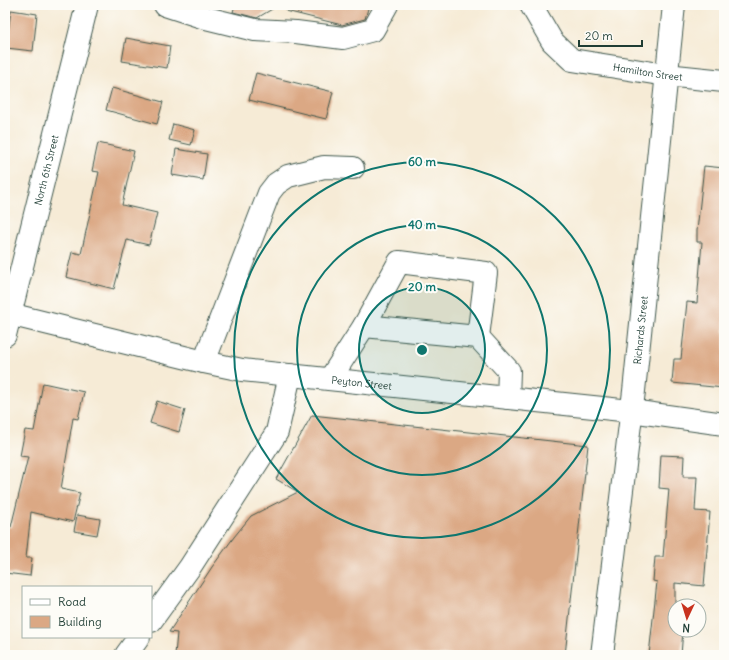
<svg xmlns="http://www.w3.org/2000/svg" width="729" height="660" viewBox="0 0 729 660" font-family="Delius,sans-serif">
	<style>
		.building { fill: #dba884 }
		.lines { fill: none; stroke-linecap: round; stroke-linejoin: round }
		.minor-casing { stroke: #3f574c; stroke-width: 24 }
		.minor { stroke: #fff; stroke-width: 22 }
		.ring { fill: none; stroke: #0f766e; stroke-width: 2 }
		.labels { text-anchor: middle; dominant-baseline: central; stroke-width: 4; stroke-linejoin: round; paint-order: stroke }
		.street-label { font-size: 10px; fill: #1f3d34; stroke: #fdfcf7 }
		.centre { fill: #0f766e; stroke: #fdfcf7; stroke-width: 2 }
		.ring-label { font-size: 12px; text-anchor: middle; font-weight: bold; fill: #0f766e; stroke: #fdfcf7; stroke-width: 4; stroke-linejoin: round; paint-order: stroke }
	</style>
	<rect width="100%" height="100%" fill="#fdfcf7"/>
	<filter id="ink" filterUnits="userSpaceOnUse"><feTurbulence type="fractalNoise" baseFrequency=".025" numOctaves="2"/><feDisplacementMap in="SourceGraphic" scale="8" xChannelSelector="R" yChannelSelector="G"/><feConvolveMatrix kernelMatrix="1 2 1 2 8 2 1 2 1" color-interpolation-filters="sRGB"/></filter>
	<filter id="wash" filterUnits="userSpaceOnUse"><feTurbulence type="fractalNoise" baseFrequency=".012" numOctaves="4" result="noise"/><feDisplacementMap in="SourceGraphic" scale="16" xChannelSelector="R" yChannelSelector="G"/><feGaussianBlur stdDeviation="0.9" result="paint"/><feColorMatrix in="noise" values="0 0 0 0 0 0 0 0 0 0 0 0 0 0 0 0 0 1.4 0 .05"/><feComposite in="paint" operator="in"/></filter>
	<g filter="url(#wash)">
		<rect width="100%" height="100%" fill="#f6ebd6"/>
		<g id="blocks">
			<g class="building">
				<path d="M235,5h44l-22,13 -24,-6z"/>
				<path d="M287,5h82l-4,14 -23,6 -56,-14z"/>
				<path d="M11,10l26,4 -4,37 -27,-3z"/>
				<path d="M126,38l44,8 -3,22 -45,-7z"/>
				<path d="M256,73l77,19 -7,27 -77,-19z"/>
				<path d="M112,88l51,14 -6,22 -51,-14z"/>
				<path d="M173,124l22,6 -4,15 -22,-5z"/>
				<path d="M98,143l36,8 -12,54 35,8 -8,32 -22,-5 -13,49 -48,-12 6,-25 9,2 18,-82 -7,-1z"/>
				<path d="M176,149l31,5 -4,26 -31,-5z"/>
				<path d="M704,166l20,2v220l-52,-5 2,-24h7l6,-57 10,1 5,-61h-5v-11z"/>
				<path d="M43,383l41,9 -6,27 -5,-1 -12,71 19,4 -7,29 -42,-10 -5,46h6l-2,18 -25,-3v-46h6l17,-70 -8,-1 5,-26 9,1z"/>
				<path d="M157,401l28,9 -6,22 -29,-9z"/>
				<path d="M312,415l276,30 -23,210h-194l-19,-1 -2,1h-175l2,-22 -8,-1 43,-65 22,-30 17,-21 47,-24 -22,-13z"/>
				<path d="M661,455l23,1 -1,21h14l-2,34 15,1 -6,74 -29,-3v47h8l-2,25h-32l8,-73 -4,-1 2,-24h8l6,-68 -10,-1z"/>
				<path d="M77,515l23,4 -3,16 -23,-4z"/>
			</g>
		</g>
	</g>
	<g filter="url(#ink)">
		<use href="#blocks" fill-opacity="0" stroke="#3f574c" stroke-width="1"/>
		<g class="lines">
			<defs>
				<g id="minor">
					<path d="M165,5l37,12 53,13 41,2 47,6 30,-8 14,-25"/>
					<path id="s1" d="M531,5l21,36 20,19 94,15 58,6"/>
					<path id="s2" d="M5,313l199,49 38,8 389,41 93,13"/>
					<path d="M364,326l35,-64 87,11 -8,64"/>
					<path id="s3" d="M5,335l82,-330"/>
					<path d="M204,362l65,-169 7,-9 12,-8 36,-9 29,1"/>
					<path d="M330,379l34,-53 114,11 31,34 -1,27"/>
					<path d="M151,621l39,-54 87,-135 13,-57"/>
					<path d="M126,655l13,-18"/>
					<path id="s4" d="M602,655l32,-264 40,-386"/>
				</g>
			</defs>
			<use href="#minor" class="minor-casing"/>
			<use href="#minor" class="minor"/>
		</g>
	</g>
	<circle cx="422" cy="350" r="63" fill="#0f766e" fill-opacity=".12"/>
	<g class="ring">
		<circle cx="422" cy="350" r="63"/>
		<circle cx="422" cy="350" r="125"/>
		<circle cx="422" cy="350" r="188"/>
	</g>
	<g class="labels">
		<g class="street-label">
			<text stroke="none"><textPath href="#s1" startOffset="146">Hamilton Street</textPath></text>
			<text stroke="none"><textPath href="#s3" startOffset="170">North 6th Street</textPath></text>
			<text stroke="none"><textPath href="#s4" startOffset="327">Richards Street</textPath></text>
			<text stroke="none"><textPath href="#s2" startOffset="364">Peyton Street</textPath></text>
		</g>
	</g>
	<circle cx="422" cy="350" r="6" class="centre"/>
	<g class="ring-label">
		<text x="422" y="166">60 m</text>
		<text x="422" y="229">40 m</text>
		<text x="422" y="291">20 m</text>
	</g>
	<rect width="729" height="660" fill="none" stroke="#fdfcf7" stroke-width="20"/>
	<rect x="22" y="586" width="130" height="52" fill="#fdfcf7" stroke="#a4b0a9"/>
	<rect x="30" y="599" width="20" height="6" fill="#ffffff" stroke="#a4b0a9"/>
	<text x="58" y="606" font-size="12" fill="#1f3d34">Road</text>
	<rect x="30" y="616" width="20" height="12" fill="#dba884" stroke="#a4b0a9"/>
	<text x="58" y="626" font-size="12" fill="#1f3d34">Building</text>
	<g transform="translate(687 618) rotate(184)"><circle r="19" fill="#fdfcf7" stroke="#a4b0a9"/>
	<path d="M0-3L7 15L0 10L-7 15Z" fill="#c8321e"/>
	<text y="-6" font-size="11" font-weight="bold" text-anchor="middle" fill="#1f3d34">N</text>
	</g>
	<path d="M579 40v6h63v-6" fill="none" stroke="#1f3d34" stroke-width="2"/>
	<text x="585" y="40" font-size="12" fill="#1f3d34" stroke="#fdfcf7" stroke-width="3" paint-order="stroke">20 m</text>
</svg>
